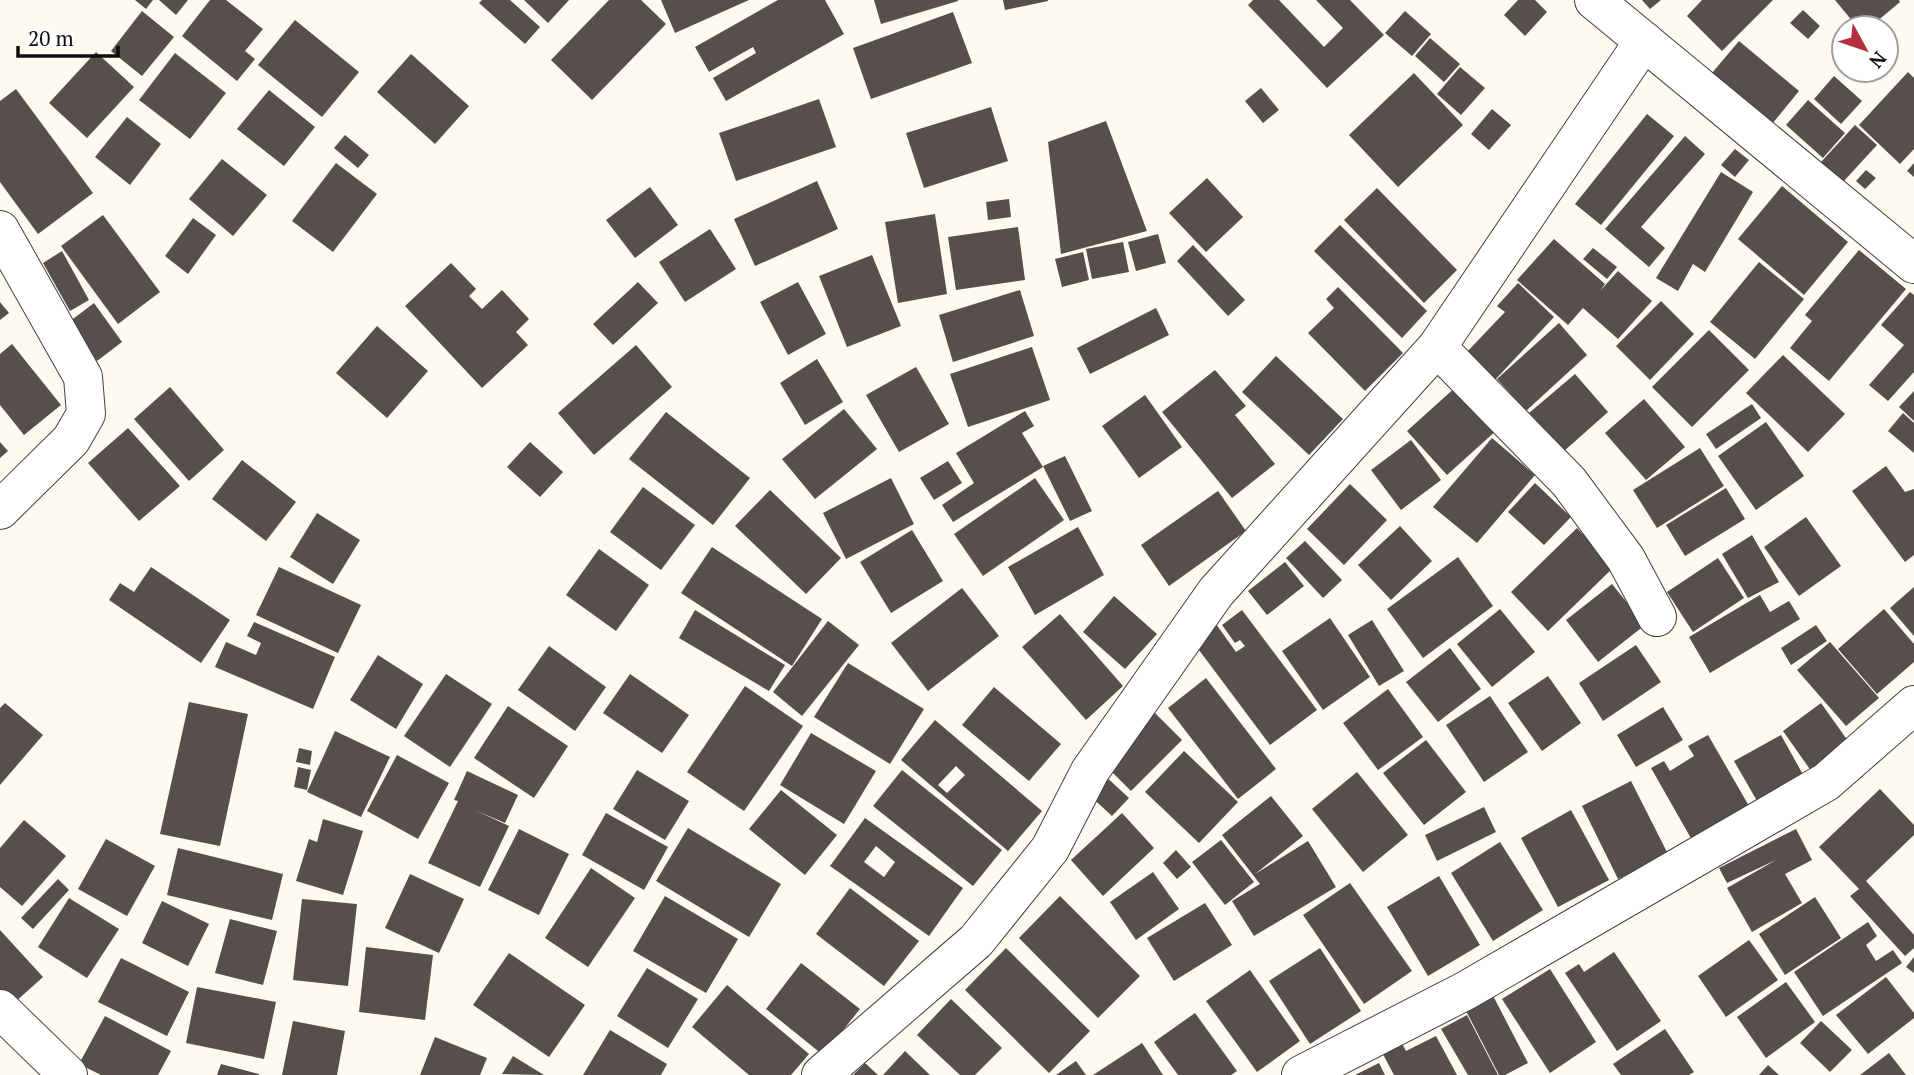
<svg xmlns="http://www.w3.org/2000/svg" width="1914" height="1075" viewBox="0 0 1914 1075" font-family="'PT Serif',serif">
	<style>
		.building { fill: #564f4b; fill-rule: evenodd }
		.lines { fill: none; stroke-linecap: round; stroke-linejoin: round }
		.minor-casing { stroke: #414141; stroke-width: 40 }
		.minor { stroke: #fff; stroke-width: 38 }
	</style>
	<rect width="100%" height="100%" fill="#fefaf0"/>
	<g class="building">
		<path d="M135,0h18l-7,9z"/>
		<path d="M159,0h29l-12,15z"/>
		<path d="M210,0h16l37,29 -18,22 10,8 -18,22 -55,-45z"/>
		<path d="M482,0h28l30,27 -15,17 -46,-41z"/>
		<path d="M524,0h45l-21,23z"/>
		<path d="M609,0h32l25,24 -74,76 -41,-40z"/>
		<path d="M661,0h88l-74,33z"/>
		<path d="M778,0h47l19,34 -118,67 -13,-23 43,-25 -3,-6 -44,25 -14,-25z"/>
		<path d="M874,0h84v1l-77,23z"/>
		<path d="M1003,0h45v1l-43,9z"/>
		<path d="M1253,0h26l45,47 19,-19 -27,-28h34l34,35 -57,53 -79,-83z"/>
		<path d="M1518,0h17l12,12 -22,24 -21,-21z"/>
		<path d="M1642,0h19l-11,9z"/>
		<path d="M1702,0h71l-51,51 -35,-35z"/>
		<path d="M1835,0h64l1,2 -31,26h-11z"/>
		<path d="M1803,10l17,16 -12,13 -18,-16z"/>
		<path d="M142,11l32,26 -32,39 -31,-25z"/>
		<path d="M1405,11l26,23 -19,22 -27,-23z"/>
		<path d="M953,12l19,51 -101,36 -18,-51z"/>
		<path d="M295,20l64,52 -37,45 -64,-52z"/>
		<path d="M1430,38l30,26 -16,18 -29,-26z"/>
		<path d="M1739,41l60,50 -27,33 -60,-51z"/>
		<path d="M96,52l38,35 -47,51 -38,-35z"/>
		<path d="M175,53l51,40 -36,46 -51,-39z"/>
		<path d="M411,54l58,52 -34,38 -58,-52z"/>
		<path d="M1460,67l25,21 -24,27 -24,-21z"/>
		<path d="M1908,72l6,6v71l-14,15 -41,-39z"/>
		<path d="M1414,73l49,52 -65,62 -49,-52z"/>
		<path d="M1834,76l28,25 -21,23 -27,-25z"/>
		<path d="M1261,88l18,22 -16,13 -18,-22z"/>
		<path d="M16,89l77,104 -55,41 -38,-52v-81z"/>
		<path d="M269,90l46,37 -31,39 -47,-37z"/>
		<path d="M819,99l17,48 -100,34 -17,-48z"/>
		<path d="M1808,100l37,33 -22,25 -37,-33z"/>
		<path d="M991,107l17,54 -84,27 -18,-55z"/>
		<path d="M1492,109l19,16 -22,25 -18,-16z"/>
		<path d="M1647,114l27,22 -73,89 -26,-21z"/>
		<path d="M127,117l34,27 -31,41 -35,-28z"/>
		<path d="M1106,121l41,110 -86,23 -13,-112z"/>
		<path d="M1855,125l22,20 -34,37 -22,-20z"/>
		<path d="M345,135l24,20 -11,13 -24,-20z"/>
		<path d="M1685,136l20,18 -64,73 24,21 -16,19 -44,-38z"/>
		<path d="M1735,149l14,11 -14,17 -14,-12z"/>
		<path d="M222,159l45,36 -34,41 -44,-37z"/>
		<path d="M336,163l41,31 -44,58 -41,-31z"/>
		<path d="M1914,163v14l-7,-6z"/>
		<path d="M1866,170l10,8 -11,11 -9,-8z"/>
		<path d="M1721,172l32,20 -48,80 -12,-8 -15,27 -22,-13z"/>
		<path d="M1207,178l36,39 -37,35 -37,-39z"/>
		<path d="M817,181l21,48 -83,37 -21,-47z"/>
		<path d="M1782,186l66,56 -44,53 -66,-56z"/>
		<path d="M650,187l28,38 -43,33 -29,-38z"/>
		<path d="M1377,188l80,82 -33,33 -80,-83z"/>
		<path d="M1009,199l2,18 -23,3 -2,-18z"/>
		<path d="M935,214l12,80 -49,9 -13,-81z"/>
		<path d="M103,215l57,77 -42,32 -57,-78z"/>
		<path d="M193,218l23,17 -28,39 -23,-18z"/>
		<path d="M1340,225l87,86 -25,27 -88,-87z"/>
		<path d="M1018,227l7,53 -69,10 -8,-53z"/>
		<path d="M710,229l26,40 -51,33 -26,-40z"/>
		<path d="M1158,234l8,29 -30,8 -8,-29z"/>
		<path d="M1554,239l51,45 -5,7 18,-20 34,30 -34,38 -35,-31 -15,17 -51,-45z"/>
		<path d="M1123,242l6,30 -37,7 -6,-30z"/>
		<path d="M1193,245l52,55 -17,16 -51,-55z"/>
		<path d="M1593,248l24,19 -10,12 -24,-20z"/>
		<path d="M1859,250l47,39 -77,92 -39,-33 22,-27 -7,-6z"/>
		<path d="M62,251l27,49 -19,11 -27,-48z"/>
		<path d="M1083,252l6,28 -27,7 -7,-28z"/>
		<path d="M872,255l29,71 -54,21 -28,-71z"/>
		<path d="M1759,262l45,37 -49,60 -45,-37z"/>
		<path d="M451,263l25,26 -7,7 13,13 20,-19 27,29 -13,13 12,13 -46,43 -77,-82z"/>
		<path d="M638,282l20,21 -45,42 -20,-21z"/>
		<path d="M798,282l28,52 -38,21 -28,-53z"/>
		<path d="M1518,283l36,34 -60,64 -29,-27 40,-42 -8,-6z"/>
		<path d="M1338,287l65,66 -38,38 -57,-58 26,-25 -8,-9z"/>
		<path d="M1020,290l14,46 -81,26 -14,-47z"/>
		<path d="M1910,292l4,3v77l-26,29 -19,-16 35,-40 -23,-20z"/>
		<path d="M1661,301l33,33 -44,46 -34,-34z"/>
		<path d="M0,302l9,11 -9,7z"/>
		<path d="M94,303l28,39 -25,19 -28,-39z"/>
		<path d="M1156,308l13,27 -79,39 -13,-26z"/>
		<path d="M1559,323l28,32 -61,56 -29,-32z"/>
		<path d="M377,326l51,45 -41,47 -51,-45z"/>
		<path d="M1709,330l40,40 -57,57 -40,-40z"/>
		<path d="M12,344l49,61 -37,30 -24,-30v-51z"/>
		<path d="M636,345l36,42 -78,68 -36,-42z"/>
		<path d="M1032,347l18,53 -82,27 -18,-53z"/>
		<path d="M1783,355l62,59 -37,38 -62,-59z"/>
		<path d="M1276,356l67,63 -34,36 -67,-63z"/>
		<path d="M817,359l26,43 -38,23 -25,-42z"/>
		<path d="M916,367l33,57 -50,28 -33,-57z"/>
		<path d="M1215,370l31,36 -11,9 40,49 -43,34 -70,-86z"/>
		<path d="M1575,374l33,38 -45,40 -34,-39z"/>
		<path d="M1458,385l40,44 -51,46 -40,-44z"/>
		<path d="M170,387l54,63 -35,31 -55,-62z"/>
		<path d="M1914,391v30l-15,-14z"/>
		<path d="M1145,395l37,52 -43,31 -37,-52z"/>
		<path d="M1644,399l41,48 -39,33 -41,-47z"/>
		<path d="M1752,404l9,14 -45,31 -10,-15z"/>
		<path d="M844,409l33,40 -62,50 -33,-40z"/>
		<path d="M1025,411l9,15 -12,7 21,34 -90,55 -11,-17 32,-22 -18,-30z"/>
		<path d="M666,412l84,66 -37,47 -84,-66z"/>
		<path d="M1903,413l11,10v30l-26,-22z"/>
		<path d="M1766,422l38,54 -48,34 -38,-54z"/>
		<path d="M128,428l52,58 -41,35 -51,-58z"/>
		<path d="M1492,438l43,37 -58,68 -44,-36z"/>
		<path d="M1411,440l30,40 -40,30 -30,-40z"/>
		<path d="M0,442l8,9 -8,7z"/>
		<path d="M530,442l33,30 -23,25 -33,-30z"/>
		<path d="M1700,448l24,38 -67,42 -24,-38z"/>
		<path d="M1065,456l27,55 -22,10 -27,-55z"/>
		<path d="M242,460l54,42 -30,39 -54,-42z"/>
		<path d="M948,461l14,22 -28,17 -14,-22z"/>
		<path d="M1886,466l19,26 9,-3v66l-9,7 -53,-71z"/>
		<path d="M891,478l23,46 -68,35 -23,-46z"/>
		<path d="M1035,478l29,42 -81,56 -29,-42z"/>
		<path d="M1535,483l36,34 -27,28 -36,-33z"/>
		<path d="M1350,484l37,36 -43,45 -37,-36z"/>
		<path d="M643,487l52,38 -34,45 -51,-38z"/>
		<path d="M1726,488l19,31 -60,37 -19,-31z"/>
		<path d="M770,490l71,68 -35,36 -71,-68z"/>
		<path d="M1218,491l28,40 -77,55 -28,-41z"/>
		<path d="M317,513l43,27 -27,44 -43,-27z"/>
		<path d="M1806,517l35,49 -42,30 -35,-49z"/>
		<path d="M1400,526l32,35 -41,39 -33,-35z"/>
		<path d="M1078,527l26,48 -69,40 -27,-48z"/>
		<path d="M1577,528l37,39 -66,64 -37,-39z"/>
		<path d="M912,530l31,51 -52,32 -31,-51z"/>
		<path d="M1752,535l27,47 -31,16 -26,-44z"/>
		<path d="M1305,541l37,39 -19,18 -37,-40z"/>
		<path d="M712,547l110,72 -30,47 -111,-73z"/>
		<path d="M599,549l50,36 -33,46 -50,-36z"/>
		<path d="M1458,557l35,49 -70,52 -36,-49z"/>
		<path d="M1718,558l26,40 -51,34 -26,-40z"/>
		<path d="M1285,562l19,24 -37,29 -19,-24z"/>
		<path d="M151,567l79,53 -29,43 -92,-63 11,-17 14,9z"/>
		<path d="M279,567l82,38 -23,48 -82,-38z"/>
		<path d="M1612,584l33,41 -47,37 -32,-42z"/>
		<path d="M1914,587v49l-24,-28z"/>
		<path d="M962,588l37,48 -71,55 -37,-48z"/>
		<path d="M1760,595l10,17 19,-11 11,18 -90,54 -21,-36z"/>
		<path d="M1114,596l43,38 -32,35 -42,-37z"/>
		<path d="M1500,609l35,43 -43,35 -35,-43z"/>
		<path d="M1884,609l30,35v18l-37,32 -39,-45z"/>
		<path d="M695,610l90,55 -16,26 -90,-53z"/>
		<path d="M1242,610l75,100 -47,35 -77,-103 23,-18 20,28 9,-6 -5,-6 -5,3 -13,-18z"/>
		<path d="M1060,614l63,72 -37,34 -64,-73z"/>
		<path d="M1330,618l40,59 -47,33 -41,-59z"/>
		<path d="M1372,620l32,51 -25,15 -31,-51z"/>
		<path d="M828,621l31,24 -57,71 -29,-24z"/>
		<path d="M254,622l81,35 -22,52 -98,-42 11,-25 30,13 5,-12 -14,-7z"/>
		<path d="M1816,625l11,16 -36,24 -10,-17z"/>
		<path d="M1830,642l49,56 -33,28 -49,-56z"/>
		<path d="M1636,645l25,37 -58,39 -24,-38z"/>
		<path d="M549,646l57,41 -31,44 -57,-41z"/>
		<path d="M1450,648l31,41 -43,33 -32,-40z"/>
		<path d="M378,655l45,29 -27,45 -46,-29z"/>
		<path d="M848,663l76,46 -34,55 -76,-47z"/>
		<path d="M446,674l46,30 -42,63 -46,-31z"/>
		<path d="M630,674l59,41 -27,38 -59,-40z"/>
		<path d="M1548,676l33,47 -39,28 -34,-48z"/>
		<path d="M1206,678l70,91 -38,30 -70,-91z"/>
		<path d="M745,686l58,40 -59,85 -57,-39z"/>
		<path d="M994,687l67,57 -32,37 -67,-56z"/>
		<path d="M1388,689l35,48 -45,33 -35,-47z"/>
		<path d="M1490,696l38,56 -44,30 -38,-57z"/>
		<path d="M189,702l59,12 -28,132 -60,-12z"/>
		<path d="M5,703l38,32 -43,50v-77z"/>
		<path d="M1821,703l32,45 -39,27 -31,-44z"/>
		<path d="M508,706l60,40 -34,52 -60,-40z"/>
		<path d="M1663,707l20,33 -47,27 -19,-32z"/>
		<path d="M1151,709l31,31 -51,51 -31,-31z"/>
		<path d="M935,720l107,91 -34,40 -107,-91zM956,766l9,9 -18,18 -9,-8z"/>
		<path d="M335,731l55,26 -29,60 -54,-25z"/>
		<path d="M811,733l65,38 -32,53 -64,-39z"/>
		<path d="M1708,735l41,71 -57,34 -41,-72 13,-7 6,10 24,-15 -6,-10z"/>
		<path d="M1781,735l25,45 -46,26 -26,-45z"/>
		<path d="M1426,740l40,52 -42,33 -41,-52z"/>
		<path d="M299,748l13,3 -2,14 -14,-3z"/>
		<path d="M1184,751l54,51 -39,41 -54,-51z"/>
		<path d="M397,755l52,28 -31,56 -51,-28z"/>
		<path d="M298,767l13,3 -4,20 -13,-3z"/>
		<path d="M637,770l52,31 -24,39 -52,-31z"/>
		<path d="M902,770l100,80 -29,36 -100,-80z"/>
		<path d="M467,771l51,24 -13,28 -30,-13 34,16 -29,61 -52,-24 30,-62 -4,-1z"/>
		<path d="M1357,772l51,63 -45,37 -51,-63z"/>
		<path d="M1103,774l26,24 -17,18 -26,-24z"/>
		<path d="M1631,781l37,73 -50,25 -36,-73z"/>
		<path d="M1880,789l34,36v10l-48,46 48,54v13l-9,8 -55,-60 9,-7 -40,-42z"/>
		<path d="M781,790l56,45 -32,40 -56,-46z"/>
		<path d="M1271,796l32,40 -48,38 53,-33 28,46 -82,49 -22,-35 28,-17 -38,-49z"/>
		<path d="M1484,807l12,25 -59,29 -12,-26z"/>
		<path d="M1571,810l38,70 -51,27 -37,-69z"/>
		<path d="M606,813l62,34 -24,43 -62,-35z"/>
		<path d="M1122,813l32,35 -51,48 -32,-36z"/>
		<path d="M865,818l98,70 -34,48 -99,-70zM876,846l19,16 -11,15 -20,-15z"/>
		<path d="M323,819l40,12 -20,64 -47,-14 13,-42 8,3z"/>
		<path d="M24,820l42,36 -44,50 -22,-19v-39z"/>
		<path d="M688,828l93,56 -32,53 -93,-56z"/>
		<path d="M519,829l50,25 -30,61 -51,-25z"/>
		<path d="M1796,829l16,31 -27,14 17,29 -50,29 -25,-44 49,-28 -49,23 -8,-15z"/>
		<path d="M106,839l49,27 -28,50 -49,-27z"/>
		<path d="M1221,840l33,42 -29,23 -33,-43z"/>
		<path d="M1500,842l43,68 -50,31 -42,-68z"/>
		<path d="M178,848l105,26 -11,46 -105,-25z"/>
		<path d="M1176,850l15,17 -14,12 -14,-16z"/>
		<path d="M591,868l44,30 -47,69 -43,-29z"/>
		<path d="M1153,872l26,37 -43,31 -26,-38z"/>
		<path d="M410,874l54,25 -25,54 -54,-25z"/>
		<path d="M1439,876l41,69 -52,31 -41,-69z"/>
		<path d="M58,879l11,11 -36,39 -12,-11z"/>
		<path d="M1350,883l62,88 -48,33 -61,-89z"/>
		<path d="M850,888l69,53 -35,45 -68,-52z"/>
		<path d="M665,896l73,43 -32,54 -73,-42z"/>
		<path d="M1060,896l80,80 -42,42 -79,-80z"/>
		<path d="M1815,897l26,41 -56,37 -26,-41z"/>
		<path d="M69,898l50,31 -32,49 -49,-31z"/>
		<path d="M302,899l55,5 -9,82 -55,-6z"/>
		<path d="M162,901l47,23 -21,42 -46,-23z"/>
		<path d="M1205,903l27,42 -58,36 -27,-43z"/>
		<path d="M230,919l47,12 -14,54 -48,-12z"/>
		<path d="M1868,922l9,14 -11,9 10,16 17,-11 9,13 -79,53 -29,-44z"/>
		<path d="M0,930l43,47 -39,35 -4,-4z"/>
		<path d="M1749,940l29,40 -52,37 -28,-41z"/>
		<path d="M366,947l67,8 -8,65 -66,-8z"/>
		<path d="M1006,948l84,83 -41,42 -84,-83z"/>
		<path d="M1320,948l41,63 -51,33 -41,-63z"/>
		<path d="M1614,952l47,69 -44,30 -52,-78 14,-9 5,8z"/>
		<path d="M509,953l76,52 -36,52 -76,-52z"/>
		<path d="M1914,957v16l-8,-6z"/>
		<path d="M121,958l68,34 -22,44 -69,-34z"/>
		<path d="M801,963l59,46 -37,46 -57,-46z"/>
		<path d="M647,968l51,31 -30,49 -51,-32z"/>
		<path d="M1550,969l46,73 -46,31 -48,-74z"/>
		<path d="M1250,970l50,71 -43,31 -51,-71z"/>
		<path d="M1886,977l28,36v5l-46,36 -32,-39z"/>
		<path d="M1786,982l29,40 -49,36 -29,-41z"/>
		<path d="M727,985l82,69 -18,21h-42l-57,-48z"/>
		<path d="M197,987l79,15 -12,57 -78,-16z"/>
		<path d="M1489,988l39,75 -23,12h-6l-37,-72z"/>
		<path d="M951,999l51,49 -27,27h-15l-43,-40z"/>
		<path d="M1195,1013l42,58 -6,4h-53l-24,-33z"/>
		<path d="M1467,1015l31,60h-30l-27,-46z"/>
		<path d="M105,1016l66,35 -13,24h-57l-22,-11z"/>
		<path d="M293,1021l52,10 -8,44h-55z"/>
		<path d="M1821,1021l31,29 -22,22 -30,-29z"/>
		<path d="M1665,1029l29,43 -5,3h-68l-8,-11z"/>
		<path d="M610,1030l57,34 -6,11h-78z"/>
		<path d="M1396,1032l10,19 30,-15 21,39h-63l-17,-32z"/>
		<path d="M435,1037l52,21 -7,17h-60z"/>
		<path d="M1142,1043l21,32h-70z"/>
		<path d="M905,1051l25,24h-47z"/>
		<path d="M1889,1053l17,22h-46z"/>
		<path d="M513,1056l31,19 -42,-1z"/>
		<path d="M1076,1061l10,14h-30z"/>
		<path d="M865,1063l13,12h-25z"/>
		<path d="M1379,1063l6,12h-30z"/>
		<path d="M221,1064l38,10v1h-42z"/>
		<path d="M1768,1065l11,10h-20z"/>
	</g>
	<g class="lines">
		<defs>
			<g id="minor">
				<path d="M1594,0l320,264"/>
				<path d="M0,230l83,147 3,37 -15,26 -71,70"/>
				<path d="M1437,347l132,135 57,77 31,58"/>
				<path d="M0,1009l68,66"/>
				<path d="M821,1075l155,-134 74,-92 40,-78 126,-179 221,-245 207,-306"/>
				<path d="M1301,1075l164,-84 361,-209 88,-77"/>
			</g>
		</defs>
		<use href="#minor" class="minor-casing"/>
		<use href="#minor" class="minor"/>
	</g>
	<g transform="translate(1865 49) rotate(130)"><circle r="33" fill="#ffffff" stroke="#9f9f9f" stroke-width="2"/>
	<path d="M0-5L12 26L0 18L-12 26Z" fill="#b3313f"/>
	<text y="-10" font-size="19" font-weight="bold" text-anchor="middle" fill="#0e0e0e">N</text>
	</g>
	<path d="M18 46v10h100v-10" fill="none" stroke="#0e0e0e" stroke-width="3.5"/>
	<text x="28" y="46" font-size="21" fill="#0e0e0e" stroke="#ffffff" stroke-width="5" paint-order="stroke">20 m</text>
</svg>
